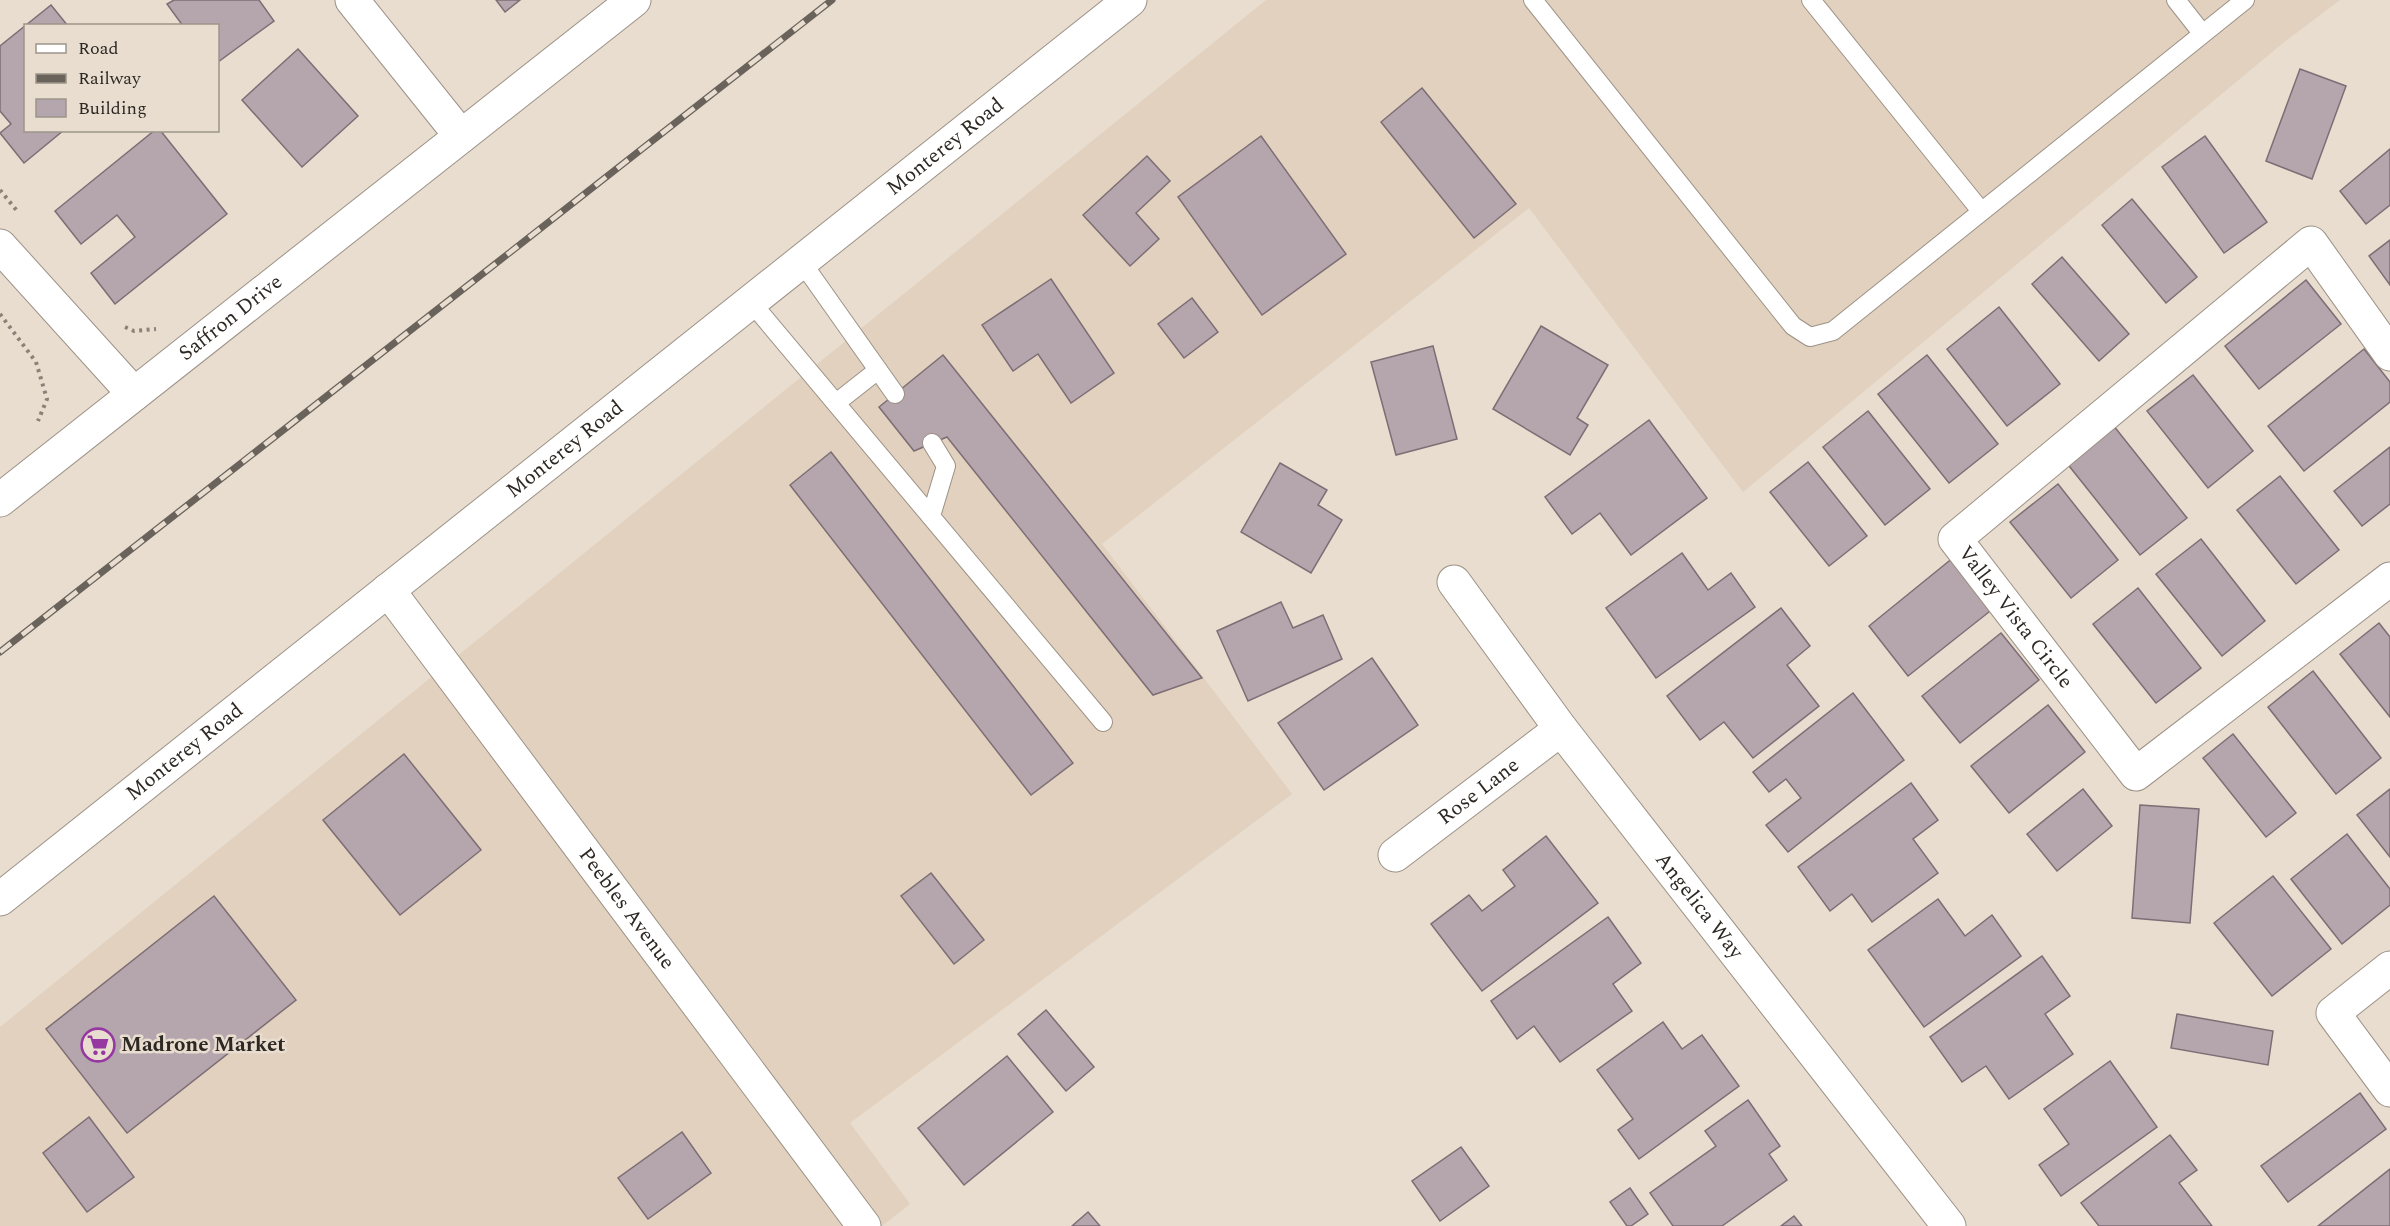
<svg xmlns="http://www.w3.org/2000/svg" width="2390" height="1226" viewBox="0 0 2390 1226" font-family="Spectral,serif">
	<style>
		.built { fill: #e1d1be }
		.building { fill: #b5a5ad; stroke: #7d6e75; stroke-width: 1.5 }
		.lines { fill: none; stroke-linecap: round; stroke-linejoin: round }
		.service-casing { stroke: #9c9286; stroke-width: 20 }
		.minor-casing { stroke: #9c9286; stroke-width: 35 }
		.primary-casing { stroke: #9c9286; stroke-width: 35 }
		.path { stroke: #8a8279; stroke-width: 4; stroke-dasharray: 3 4.5; stroke-linecap: butt }
		.service { stroke: #fff; stroke-width: 18 }
		.minor { stroke: #fff; stroke-width: 33 }
		.primary { stroke: #fff; stroke-width: 33 }
		.rail-casing { stroke: #6a635b; stroke-width: 7 }
		.rail { stroke: #e8ddcf; stroke-width: 4.5; stroke-dasharray: 14; stroke-linecap: butt }
		.labels { text-anchor: middle; dominant-baseline: central; stroke-width: 5; stroke-linejoin: round; paint-order: stroke }
		.street-label { font-size: 21px; fill: #2d2823; stroke: #e8ddcf }
		.poi-label { font-size: 21px; font-weight: bold; fill: #2d2823; stroke: #e8ddcf; text-anchor: start }
	</style>
	<rect width="100%" height="100%" fill="#e8ddcf"/>
	<path class="built" d="M1266,0h1074l-57,43 -540,449 -214,-284 -427,336 190,250 -442,329 60,81 -28,22h-882v-199z"/>
	<g class="building">
		<path d="M174,0h85l15,21 -56,41v-36h-35l-16,-22z"/>
		<path d="M496,0h24l-15,12z"/>
		<path d="M51,5l17,21h-42v104h38l-40,33 -24,-30 11,-9 -11,-13v-65z"/>
		<path d="M298,49l60,67 -56,51 -60,-67z"/>
		<path d="M2300,69l46,17 -34,93 -46,-18z"/>
		<path d="M1422,88l94,116 -42,34 -93,-116z"/>
		<path d="M155,130h5l67,84 -112,90 -24,-31 44,-36 -18,-22 -36,29 -26,-33z"/>
		<path d="M1261,136l85,118 -84,61 -84,-118z"/>
		<path d="M2205,136l62,86 -43,31 -62,-86z"/>
		<path d="M2390,149v56l-24,19 -26,-33z"/>
		<path d="M1147,156l23,25 -34,32 23,26 -29,27 -47,-51z"/>
		<path d="M2132,199l65,78 -31,26 -64,-78z"/>
		<path d="M2390,240v45l-21,-29z"/>
		<path d="M2062,257l67,77 -30,27 -67,-77z"/>
		<path d="M1051,279l63,94 -43,30 -33,-49 -25,17 -31,-46z"/>
		<path d="M2306,280l35,44 -82,65 -34,-43z"/>
		<path d="M1192,298l26,34 -34,26 -26,-34z"/>
		<path d="M1999,307l61,77 -53,42 -60,-77z"/>
		<path d="M1541,326l67,39 -31,53 11,7 -18,30 -77,-46z"/>
		<path d="M1433,346l24,93 -61,16 -25,-93z"/>
		<path d="M2364,349l26,33v20l-86,69 -36,-45z"/>
		<path d="M943,355l259,323 -49,17 -206,-258 -33,14 -35,-44z"/>
		<path d="M1927,355l71,89 -49,39 -71,-89z"/>
		<path d="M2193,375l60,76 -45,37 -61,-77z"/>
		<path d="M1868,411l62,78 -45,36 -62,-78z"/>
		<path d="M1649,420l58,78 -76,57 -31,-42 -28,21 -27,-37z"/>
		<path d="M2113,425l74,93 -47,37 -74,-93z"/>
		<path d="M2390,447v57l-28,22 -28,-35z"/>
		<path d="M831,452l242,311 -42,32 -241,-310z"/>
		<path d="M1808,462l59,74 -38,30 -59,-74z"/>
		<path d="M1280,463l47,27 -9,15 24,15 -31,53 -70,-41z"/>
		<path d="M2280,476l59,74 -43,34 -59,-74z"/>
		<path d="M2058,484l60,76 -47,38 -61,-76z"/>
		<path d="M2201,539l64,82 -43,35 -66,-82z"/>
		<path d="M1682,553l26,37 23,-17 24,34 -99,71 -50,-70z"/>
		<path d="M1954,557l40,51 -86,68 -39,-50z"/>
		<path d="M2138,588l63,80 -45,35 -63,-79z"/>
		<path d="M1281,602l12,26 30,-13 19,44 -94,42 -31,-70z"/>
		<path d="M1781,608l29,38 -23,19 32,41 -66,52 -29,-36 -24,18 -33,-44z"/>
		<path d="M2379,623l11,14v80l-50,-63z"/>
		<path d="M2001,633l38,47 -79,63 -38,-47z"/>
		<path d="M1372,658l46,67 -94,65 -46,-67z"/>
		<path d="M2313,671l68,87 -45,36 -68,-87z"/>
		<path d="M1853,693l51,67 -116,92 -22,-27 35,-27 -15,-19 -17,13 -16,-20z"/>
		<path d="M2048,705l37,47 -76,61 -38,-47z"/>
		<path d="M2233,734l63,79 -30,24 -63,-79z"/>
		<path d="M404,754l77,96 -81,65 -77,-95z"/>
		<path d="M1911,783l27,37 -25,19 25,34 -66,49 -20,-28 -22,17 -32,-44z"/>
		<path d="M2083,789l29,37 -55,45 -30,-37z"/>
		<path d="M2390,789v68l-33,-42z"/>
		<path d="M2140,805l59,4 -9,114 -58,-5z"/>
		<path d="M2347,834l43,55v16l-48,39 -51,-65z"/>
		<path d="M1546,836l52,67 -116,88 -51,-67 38,-29 13,16 33,-25 -12,-16z"/>
		<path d="M931,873l53,67 -30,24 -53,-68z"/>
		<path d="M2273,876l58,73 -59,47 -58,-73z"/>
		<path d="M214,896l82,104 -169,133 -81,-104z"/>
		<path d="M1938,899l27,37 27,-21 29,41 -97,71 -56,-77z"/>
		<path d="M1608,917l33,46 -28,21 19,27 -72,51 -26,-36 -17,13 -26,-38z"/>
		<path d="M2042,956l28,40 -25,18 28,40 -64,45 -23,-33 -24,16 -32,-45z"/>
		<path d="M1046,1010l48,57 -28,24 -48,-57z"/>
		<path d="M2177,1014l96,17 -5,34 -97,-17z"/>
		<path d="M1663,1022l19,27 20,-14 37,51 -100,73 -21,-29 15,-11 -36,-49z"/>
		<path d="M1007,1056l46,56 -89,73 -46,-57z"/>
		<path d="M2110,1061l47,66 -96,69 -22,-31 30,-21 -25,-35z"/>
		<path d="M2360,1093l26,36 -98,73 -27,-36z"/>
		<path d="M1748,1100l32,46 -11,8 18,26 -65,46h-49l-23,-33 66,-47 -11,-15z"/>
		<path d="M89,1117l45,60 -47,35 -44,-59z"/>
		<path d="M682,1132l29,41 -63,46 -30,-41z"/>
		<path d="M2170,1135l27,35 -18,13 33,43h-113l-18,-23z"/>
		<path d="M1461,1147l28,39 -49,35 -28,-40z"/>
		<path d="M2390,1169v57h-72z"/>
		<path d="M1630,1188l18,26 -17,12h-4l-17,-24z"/>
		<path d="M1088,1212l12,14h-28z"/>
		<path d="M1794,1216l8,10h-21z"/>
	</g>
	<g class="lines">
		<defs>
			<g id="service">
				<path d="M1533,0l260,326 17,11 23,-6 412,-331"/>
				<path d="M1811,0l170,211"/>
				<path d="M2176,0l26,33"/>
				<path d="M801,261l94,133"/>
				<path d="M751,302l352,420"/>
				<path d="M836,403l42,-33"/>
				<path d="M931,516l15,-50 -14,-23"/>
			</g>
			<g id="minor">
				<path d="M352,0l109,136"/>
				<path d="M0,246l134,148"/>
				<path id="s1" d="M2390,354l-79,-111 -356,296 181,235 254,-195"/>
				<path id="s2" d="M0,500l634,-500"/>
				<path id="s3" d="M1454,582l107,147 388,497"/>
				<path id="s4" d="M388,590l476,636"/>
				<path id="s5" d="M1395,855l166,-126"/>
				<path d="M2390,968l-57,45 57,77"/>
			</g>
			<g id="primary">
				<path id="s6" d="M0,899l1130,-899"/>
			</g>
		</defs>
		<use href="#service" class="service-casing"/>
		<use href="#minor" class="minor-casing"/>
		<use href="#primary" class="primary-casing"/>
		<g class="path">
			<path d="M0,190l18,22"/>
			<path d="M0,314l36,48 11,37 -9,22"/>
			<path d="M125,327l9,4 22,-2"/>
		</g>
		<use href="#service" class="service"/>
		<use href="#minor" class="minor"/>
		<use href="#primary" class="primary"/>
		<defs>
			<path id="rail" d="M0,652l832,-652"/>
		</defs>
		<use href="#rail" class="rail-casing"/>
		<use href="#rail" class="rail"/>
	</g>
	<defs>
		<symbol id="supermarket-ring" viewBox="-11 -11 22 22"><circle r="9.5" fill="#e8ddcf" stroke="#9538a2" stroke-width="1.5"/><path d="M-6-5.5h2.5l.6 2H6L4.5 2H-2.5L-4.4-4H-6ZM-1.5 3.2a1.3 1.3 0 1 0 .1 0ZM3 3.2a1.3 1.3 0 1 0 .1 0Z" fill="#9538a2"/></symbol>
	</defs>
	<g fill-rule="evenodd">
		<use href="#supermarket-ring" x="79" y="1026" width="38" height="38"/>
	</g>
	<g class="labels">
		<g class="street-label">
			<text stroke="none"><textPath href="#s6" startOffset="1208">Monterey Road</textPath></text>
			<text stroke="none"><textPath href="#s2" startOffset="294">Saffron Drive</textPath></text>
			<text stroke="none"><textPath href="#s6" startOffset="722">Monterey Road</textPath></text>
			<text stroke="none"><textPath href="#s1" startOffset="698">Valley Vista Circle</textPath></text>
			<text stroke="none"><textPath href="#s6" startOffset="236">Monterey Road</textPath></text>
			<text stroke="none"><textPath href="#s5" startOffset="105">Rose Lane</textPath></text>
			<text stroke="none"><textPath href="#s3" startOffset="406">Angelica Way</textPath></text>
			<text stroke="none"><textPath href="#s4" startOffset="398">Peebles Avenue</textPath></text>
		</g>
		<g class="poi-label">
			<text x="121" y="1045">Madrone Market</text>
		</g>
	</g>
	<rect x="24" y="24" width="195" height="108" fill="#e8ddcf" stroke="#9d958a" stroke-width="1.5"/>
	<rect x="36" y="44" width="30" height="9" fill="#ffffff" stroke="#9d958a" stroke-width="1.5"/>
	<text x="78" y="54" font-size="18" fill="#2d2823">Road</text>
	<rect x="36" y="74" width="30" height="9" fill="#6a635b" stroke="#9d958a" stroke-width="1.5"/>
	<text x="78" y="84" font-size="18" fill="#2d2823">Railway</text>
	<rect x="36" y="99" width="30" height="18" fill="#b5a5ad" stroke="#9d958a" stroke-width="1.5"/>
	<text x="78" y="114" font-size="18" fill="#2d2823">Building</text>
</svg>
